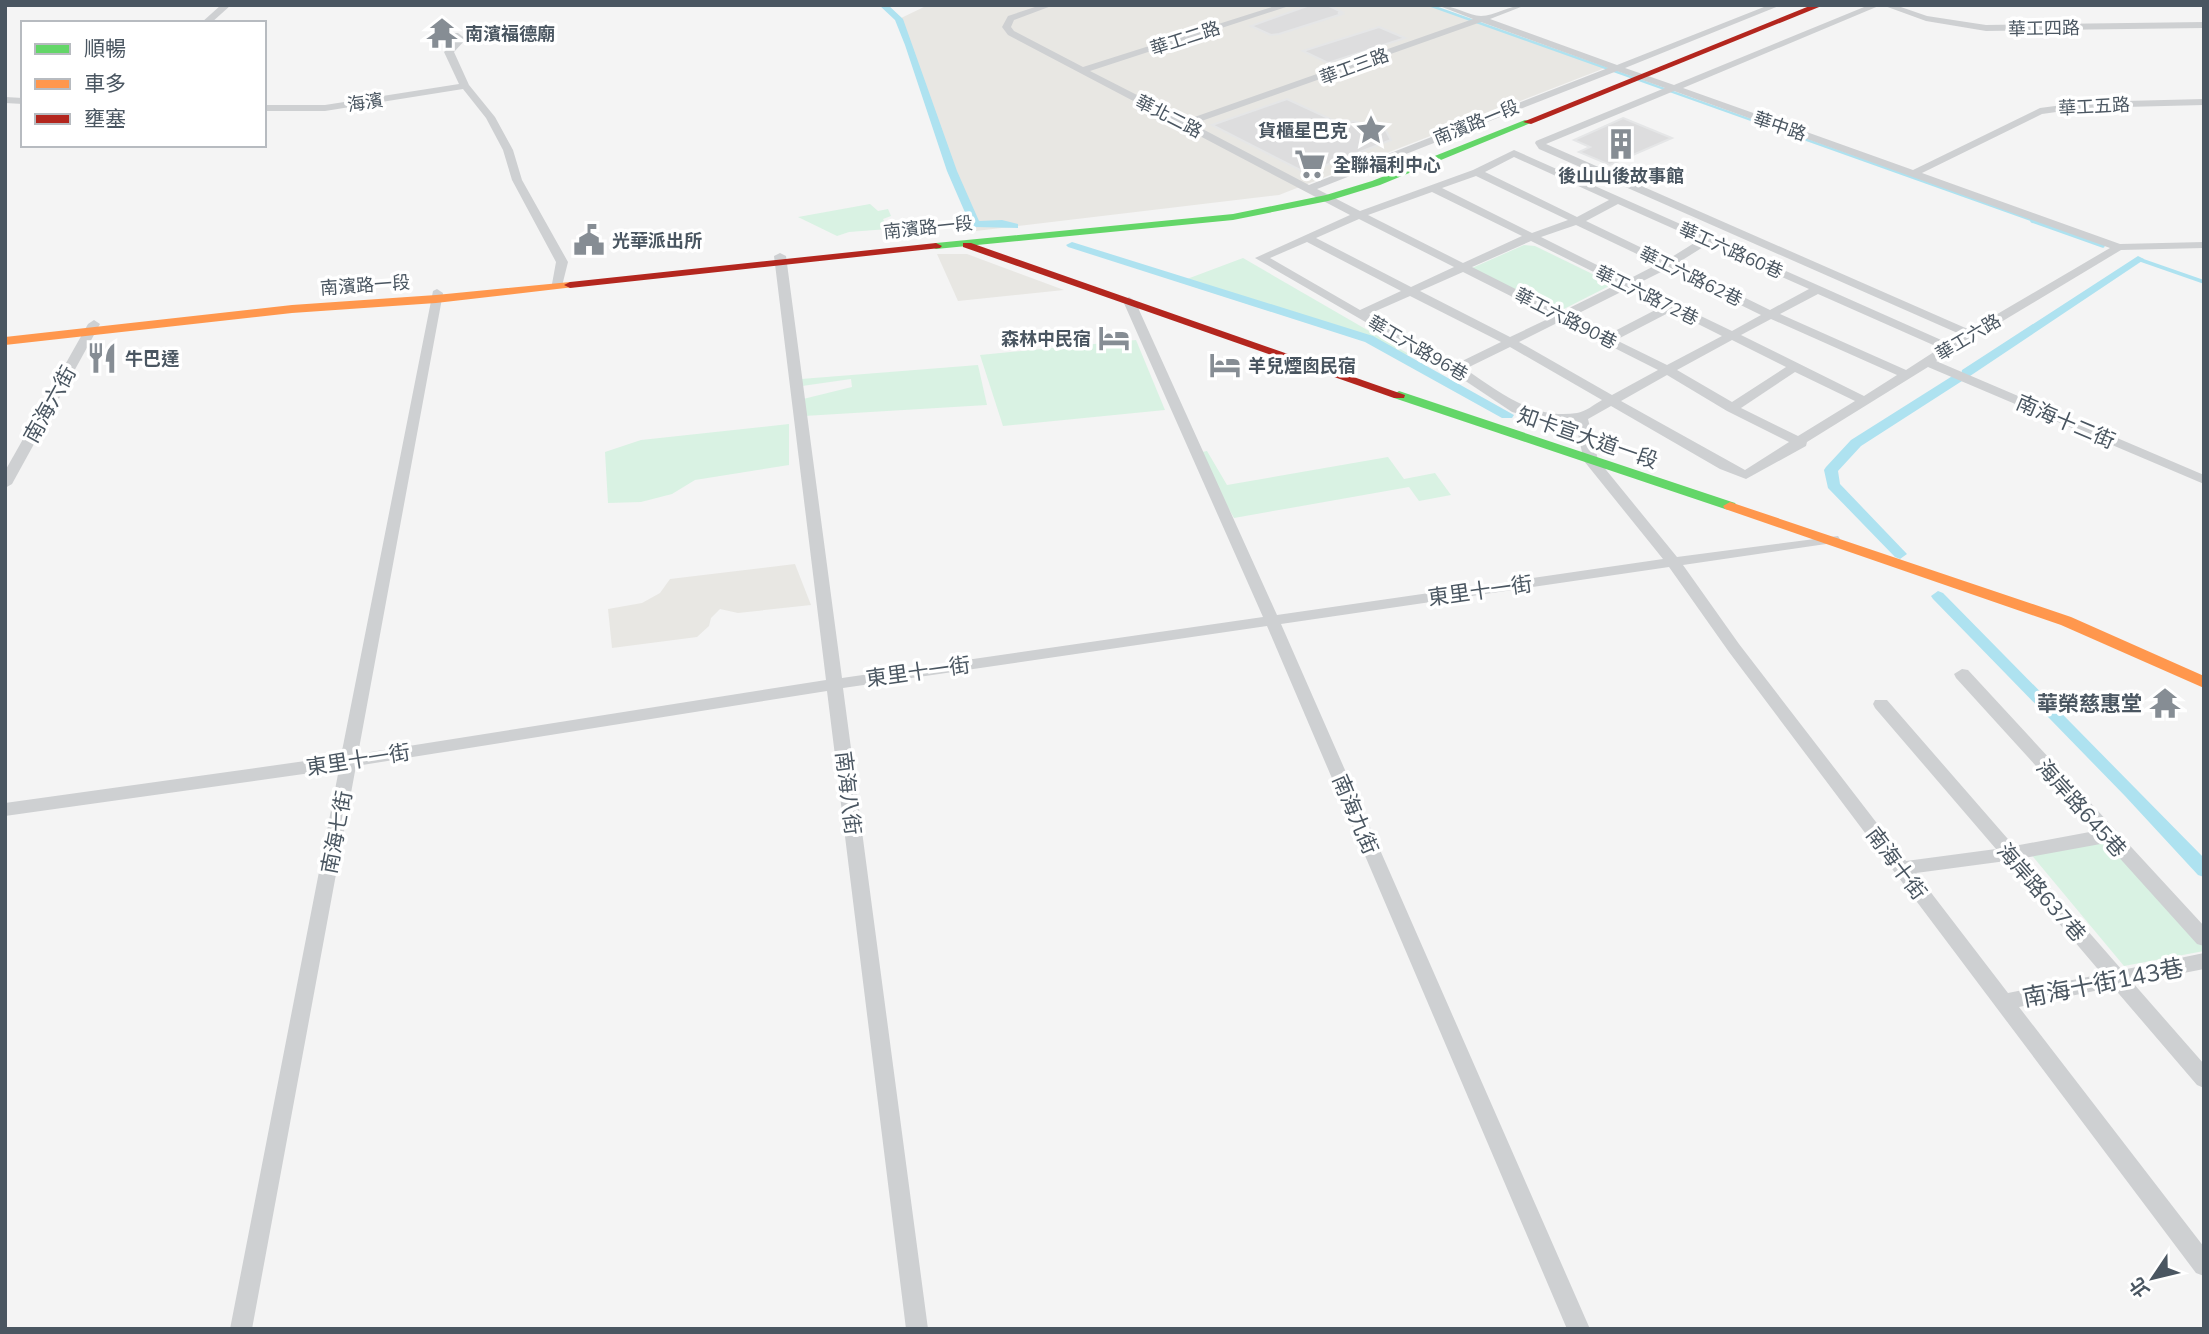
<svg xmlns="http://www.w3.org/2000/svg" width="2209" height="1334" viewBox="0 0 2209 1334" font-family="Mulish,'Noto Sans TC',sans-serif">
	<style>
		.commercial { fill: #e8e7e3 }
		.green { fill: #d9f2e3 }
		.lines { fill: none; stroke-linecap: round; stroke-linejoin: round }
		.stream-far1 { stroke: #aee2f0; stroke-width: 2.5 }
		.stream { stroke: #aee2f0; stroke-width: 3.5 }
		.canal { fill: #aee2f0; fill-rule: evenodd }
		.building { fill: #ddddde; stroke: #e5e6e7; stroke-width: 2 }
		.street { fill: #ced0d2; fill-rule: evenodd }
		.fast { fill: #63d668; fill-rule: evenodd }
		.slow { fill: #ff974d; fill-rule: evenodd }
		.jam { fill: #b3261e; fill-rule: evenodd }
		.labels { text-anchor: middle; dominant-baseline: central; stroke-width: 7; stroke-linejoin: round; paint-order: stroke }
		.far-street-label { font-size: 18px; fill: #4a5661; stroke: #fff }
		.far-poi-label { font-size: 18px; font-weight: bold; fill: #4a5661; stroke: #fff; text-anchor: start }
		.street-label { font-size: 21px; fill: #4a5661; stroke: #fff }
		.poi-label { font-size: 21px; font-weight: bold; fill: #4a5661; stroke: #fff; text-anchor: end }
		.near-street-label { font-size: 24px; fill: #4a5661; stroke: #fff }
	</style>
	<rect width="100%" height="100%" fill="#f4f4f4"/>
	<g class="commercial">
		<path d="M928,5h501l176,63 -326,127 -303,36 -79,-211z"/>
		<path d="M937,254h30l97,36 -106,11z"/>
		<path d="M795,564l16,41 -73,8 -18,-4 -9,9 -2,8 -12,11 -85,11 -4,-39 34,-6 18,-10 10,-14z"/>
	</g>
	<g class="green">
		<path d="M870,204l8,7 10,-2 3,7 -8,3 5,10 -39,3 -12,4 -39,-19z"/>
		<path d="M1524,245l11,1 78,38 -55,28 -86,-44z"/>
		<path d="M1243,258l171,99 -235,-75z"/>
		<path d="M1136,340l29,70 -162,16 -23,-71z"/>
		<path d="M978,365l9,40 -183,11 -1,-17 49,-12 -1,-8 -49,7 -1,-7z"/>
		<path d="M789,424v41l-94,15 -23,14 -31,8 -33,1 -3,-51 36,-12z"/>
		<path d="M1207,451l20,34 161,-28 16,22 31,-6 16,22 -32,6 -10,-14 -175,31 -37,-65z"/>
		<path d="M2115,839l89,100v12l-80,15 -94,-113z"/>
	</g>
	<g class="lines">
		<path class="stream-far1" d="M1429,5l608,217"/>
		<g class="stream">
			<path d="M2032,221l71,25"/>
			<path d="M2138,259l66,23"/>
		</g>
		<g class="canal">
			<path d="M879,5h9l15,14 54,152 22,50 23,-1 16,4v4l-43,-1 -5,-3 -23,-53 -42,-126 -10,-25z"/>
			<path d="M1072,242l301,94 141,79 -2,3h-10l-137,-76 -297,-95 -2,-2z"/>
			<path d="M2138,256l6,3 -2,2 -172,115h-7l-1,5 -101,65 -23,25 2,13 67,70 -7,5 -5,-2 -67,-69 -4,-18 2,-3 25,-27 103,-65h7l1,-5z"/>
			<path d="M1938,591l5,2 261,265v19l-6,-2 -73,-79 -192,-197 -2,-3z"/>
		</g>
	</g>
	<g class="building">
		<path d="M1310,5h17l15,7 -4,1 4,1 -63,20 -8,1 -20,-9z"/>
		<path d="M1379,27l26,11 -77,25 -25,-12z"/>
		<path d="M1287,99l56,26 10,-4 32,8 6,11 -85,33 -94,-48z"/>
		<path d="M1623,118l49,20 -62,27 -31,-13 11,-5 -16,-7z"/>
	</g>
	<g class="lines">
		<g class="street">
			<path d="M221,5h10l-20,18h-10z"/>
			<path d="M1041,5h13l-40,15 -3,7 3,4 69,36 195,-62h14l-202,66 96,49 287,-101 -36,-14c17,0 32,11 44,11 14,0 28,-11 45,-11l-36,14 127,46 152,-60h12l-156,63 49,17 195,-80h12l-198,83 230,82 127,-62 45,-6 119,-3v6l-119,3 -43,6 -120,59 198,71 84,-2v6l-83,2 -185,111 268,114v9l-276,-117 -121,75 -1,4 -60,33 -26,-10 -109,-63 -23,13 10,41 79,97 161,-21 2,3 -7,4 -150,22 56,79 167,217 90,-12 -121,-141 -2,-4 2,-4h12l127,146 81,-15 -139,-153 -2,-4 8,-5 6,1 236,256v20l-7,-2 -91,-101 -82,15 98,112 82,-17v16l-71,14 71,81v24l-7,-3 -84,-98 -94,20 185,240v29l-8,-3 -467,-621 -60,-85 -388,57 309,705h-23l-300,-703 -424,62 85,641h-22l-79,-638 -471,75 -104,563h-22l109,-560 -334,47v-13l336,-47 92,-465 4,-2 6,4 -85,461 468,-74 -52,-424 6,-3 6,3 56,422 421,-61 -140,-316 6,-4 6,4 142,314 386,-56 -79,-98 -9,-40 -33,-1 -30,-8 -60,-40 -197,-114 95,-43 -342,-180 -6,-8 6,-11zM1481,22l127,46 -299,117 -116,-61zM1617,71l48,17 -129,53 -1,2 4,6 423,186 -14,8 -434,-193 -41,20 -113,41 -43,-22zM1674,91l436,157 -140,82 -424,-186zM1514,157l95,43 -32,17 -92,-45zM1476,176l92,44 -36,13 -90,-45zM1432,192l90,44 -59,27 -95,-48zM1618,204l81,36 -32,20 -81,-39zM1359,219l95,48 -43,20 -95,-49zM1576,225l82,39 -31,16 -86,-43zM1531,241l87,43 -57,28 -89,-45zM1307,242l94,49 -41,19 -90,-52zM1708,244l101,45 -39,21 -94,-46zM1667,269l94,46 -29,16 -52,-25 -1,-4h-6l-36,-18zM1463,272l89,45 -42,20 -90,-46zM1627,289l36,17 -56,29 -36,-18zM1818,294l122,54 -34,22 -126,-56zM1410,296l91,46 -45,22 -87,-50zM1672,311l50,25 -55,29 -51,-25zM1771,319l126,56 -33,21 -123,-61zM1561,321l97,49 -46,25 -93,-53zM1732,340l54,27 -54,35 -55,-32zM1510,347l92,53c-7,4 -17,12 -25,13 -44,7 -77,-21 -112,-44zM1795,372l60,29 -57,35 -57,-28zM1667,375l60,36 62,31 -44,28 -124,-69zM2006,861l96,113 -94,19 -92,-120z"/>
			<path d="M1882,5h13l32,11 59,9 218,-3v6l-218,3 -60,-10z"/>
			<path d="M452,33h6l8,6 -12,13 15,33 26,32 18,33 9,30 46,82 -6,24 -4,1 -6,-3 4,-22 -44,-82 -9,-30 -17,-32 -23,-29 -138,22h-61v-6h61l134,-21 -15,-32 12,-12 -4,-3z"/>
			<path d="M5,97l18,1v6l-18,-1z"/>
			<path d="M94,320l6,4 -88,160 -7,4v-17l83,-147z"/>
		</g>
		<g class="fast">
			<path d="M1525,120l8,2 -153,63 -52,16 -95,19 -297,29 -6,-3 6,-3 297,-29 93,-19 46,-14z"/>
			<path d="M1399,391l336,112 2,3 -7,4 -5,-1 -331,-111 -1,-3z"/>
		</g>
		<g class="slow">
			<path d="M570,282l6,3 -2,2 -138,16 -144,10 -287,32v-8l287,-32 144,-10z"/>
			<path d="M1730,502l341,115 133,59v12l-143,-63 -336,-116 -2,-3z"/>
		</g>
		<g class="jam">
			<path d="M1812,5h12l-293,119 -8,-2z"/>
			<path d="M936,243l6,3 -2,2 -370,40 -6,-3 6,-3z"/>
			<path d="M963,243h8l434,152 -1,3h-10l-431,-151z"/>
		</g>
	</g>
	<defs>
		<symbol id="temple-bare" viewBox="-9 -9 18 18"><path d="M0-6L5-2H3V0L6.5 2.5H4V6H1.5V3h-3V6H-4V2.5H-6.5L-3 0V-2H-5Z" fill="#868d94" stroke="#fff" stroke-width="2.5" paint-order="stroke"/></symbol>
		<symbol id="sight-bare" viewBox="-9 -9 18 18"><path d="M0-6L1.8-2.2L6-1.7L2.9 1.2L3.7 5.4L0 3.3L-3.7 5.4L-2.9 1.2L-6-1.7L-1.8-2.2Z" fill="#868d94" stroke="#fff" stroke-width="2.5" paint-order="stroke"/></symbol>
		<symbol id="building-bare" viewBox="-9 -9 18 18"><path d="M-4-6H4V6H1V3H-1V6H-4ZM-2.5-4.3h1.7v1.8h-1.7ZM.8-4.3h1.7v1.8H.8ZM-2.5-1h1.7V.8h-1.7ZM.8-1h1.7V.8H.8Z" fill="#868d94" stroke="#fff" stroke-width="2.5" paint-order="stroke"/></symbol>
		<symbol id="supermarket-bare" viewBox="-9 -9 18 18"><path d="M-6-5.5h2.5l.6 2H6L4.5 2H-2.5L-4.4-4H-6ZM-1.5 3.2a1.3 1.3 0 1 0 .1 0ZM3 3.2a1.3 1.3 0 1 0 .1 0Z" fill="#868d94" stroke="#fff" stroke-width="2.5" paint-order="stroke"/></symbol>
		<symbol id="civic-bare" viewBox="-9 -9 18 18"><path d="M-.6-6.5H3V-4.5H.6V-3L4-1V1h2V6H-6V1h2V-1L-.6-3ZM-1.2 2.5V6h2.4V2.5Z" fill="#868d94" stroke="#fff" stroke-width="2.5" paint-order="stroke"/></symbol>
		<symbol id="hotel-bare" viewBox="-9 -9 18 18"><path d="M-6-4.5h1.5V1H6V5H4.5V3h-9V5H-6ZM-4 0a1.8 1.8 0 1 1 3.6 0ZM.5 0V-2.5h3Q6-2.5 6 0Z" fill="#868d94" stroke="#fff" stroke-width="2.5" paint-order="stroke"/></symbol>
		<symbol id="restaurant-bare" viewBox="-9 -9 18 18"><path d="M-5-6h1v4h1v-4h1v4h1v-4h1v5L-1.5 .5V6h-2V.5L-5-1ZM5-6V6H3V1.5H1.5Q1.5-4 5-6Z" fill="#868d94" stroke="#fff" stroke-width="2.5" paint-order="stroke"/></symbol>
	</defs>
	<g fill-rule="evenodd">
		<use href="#temple-bare" x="420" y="11" width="44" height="44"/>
		<use href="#sight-bare" x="1349" y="108" width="44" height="44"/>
		<use href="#building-bare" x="1599" y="122" width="44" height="44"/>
		<use href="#supermarket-bare" x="1288" y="142" width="44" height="44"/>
		<use href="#civic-bare" x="567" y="218" width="44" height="44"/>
		<use href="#hotel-bare" x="1092" y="316" width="44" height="44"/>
		<use href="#restaurant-bare" x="80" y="336" width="44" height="44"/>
		<use href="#hotel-bare" x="1203" y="343" width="44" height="44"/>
		<use href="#temple-bare" x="2143" y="681" width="44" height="44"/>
	</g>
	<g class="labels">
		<g class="far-street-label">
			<text transform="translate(2044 28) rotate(-1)">華工四路</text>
			<text transform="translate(1185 38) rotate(-18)">華工二路</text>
			<text transform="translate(1354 66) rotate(-20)">華工三路</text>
			<text transform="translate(365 102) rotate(-9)">海濱</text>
			<text transform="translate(2094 106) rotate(-3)">華工五路</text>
			<text transform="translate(1169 116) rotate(27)">華北二路</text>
			<text transform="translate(1476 122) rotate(-22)">南濱路一段</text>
			<text transform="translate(1780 126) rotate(19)">華中路</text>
			<text transform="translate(928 227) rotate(-6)">南濱路一段</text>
			<text transform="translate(1731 250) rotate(24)">華工六路60巷</text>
			<text transform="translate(1691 276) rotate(26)">華工六路62巷</text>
			<text transform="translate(365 285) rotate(-4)">南濱路一段</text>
			<text transform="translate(1647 295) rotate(26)">華工六路72巷</text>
			<text transform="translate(1566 318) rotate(27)">華工六路90巷</text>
			<text transform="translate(1968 337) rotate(-31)">華工六路</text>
			<text transform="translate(1418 348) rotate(30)">華工六路96巷</text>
		</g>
		<g class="far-poi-label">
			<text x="465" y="33">南濱福德廟</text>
			<text x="1348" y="130" text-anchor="end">貨櫃星巴克</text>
			<text x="1333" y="164">全聯福利中心</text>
			<text x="1621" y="175" text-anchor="middle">後山山後故事館</text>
			<text x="612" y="240">光華派出所</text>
			<text x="1091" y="338" text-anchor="end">森林中民宿</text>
			<text x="125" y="358">牛巴達</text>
			<text x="1248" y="365">羊兒煙囪民宿</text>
		</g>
		<g class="street-label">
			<text transform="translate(49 404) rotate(-61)">南海六街</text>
			<text transform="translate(2066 421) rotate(23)">南海十二街</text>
			<text transform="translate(1588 437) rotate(19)">知卡宣大道一段</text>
			<text transform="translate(1480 590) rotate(-8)">東里十一街</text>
			<text transform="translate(918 671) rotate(-8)">東里十一街</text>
			<text transform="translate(358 759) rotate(-9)">東里十一街</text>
			<text transform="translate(849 793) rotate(83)">南海八街</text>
			<text transform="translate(2082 808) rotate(48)">海岸路645巷</text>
			<text transform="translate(1356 814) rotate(67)">南海九街</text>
			<text transform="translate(336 832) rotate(-79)">南海七街</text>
			<text transform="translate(1897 863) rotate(53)">南海十街</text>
			<text transform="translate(2042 892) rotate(49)">海岸路637巷</text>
		</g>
		<g class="poi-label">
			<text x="2142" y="703">華榮慈惠堂</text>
		</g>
		<g class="near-street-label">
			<text transform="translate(2103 982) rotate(-11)">南海十街143巷</text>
		</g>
	</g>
	<rect width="2209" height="1334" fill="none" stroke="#4a5661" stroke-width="14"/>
	<rect x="21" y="21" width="245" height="126" fill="#ffffff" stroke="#b7bbc0" stroke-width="2"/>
	<rect x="35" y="44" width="35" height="10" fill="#63d668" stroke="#b7bbc0" stroke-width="2"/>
	<text x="84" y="56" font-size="21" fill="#4a5661">順暢</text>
	<rect x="35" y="79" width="35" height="10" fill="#ff974d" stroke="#b7bbc0" stroke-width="2"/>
	<text x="84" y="91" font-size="21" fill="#4a5661">車多</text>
	<rect x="35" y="114" width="35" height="10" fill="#b3261e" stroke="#b7bbc0" stroke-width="2"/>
	<text x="84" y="126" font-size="21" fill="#4a5661">壅塞</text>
	<g transform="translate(2153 1278) rotate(235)" stroke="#ffffff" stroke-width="5" paint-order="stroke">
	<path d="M0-5L12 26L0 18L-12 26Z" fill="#4a5661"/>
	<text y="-10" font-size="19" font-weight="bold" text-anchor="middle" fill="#4a5661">北</text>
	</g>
</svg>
